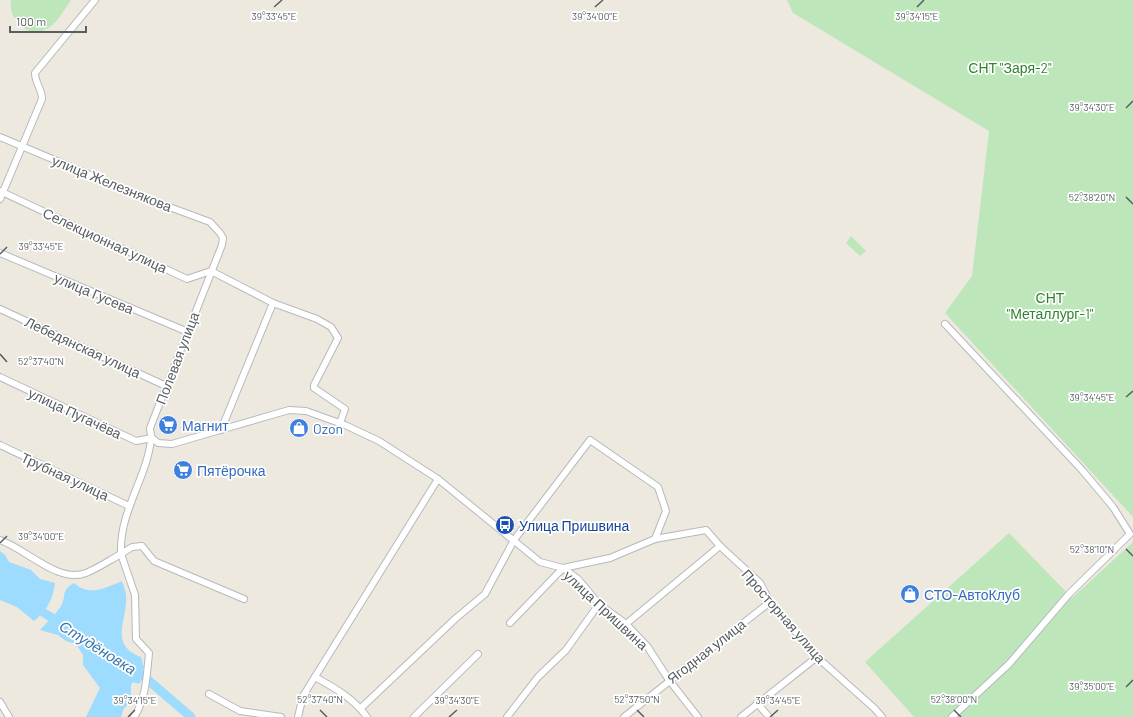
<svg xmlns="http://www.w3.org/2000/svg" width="1133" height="717" viewBox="0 0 1133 717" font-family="Barlow,sans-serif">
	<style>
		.green { fill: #bde6ba }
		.water { fill: #9ddbff }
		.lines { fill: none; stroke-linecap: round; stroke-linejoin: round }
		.river { stroke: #9ddbff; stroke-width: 9 }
		.minor-casing { stroke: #b5b9be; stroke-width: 8 }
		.minor { stroke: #fff; stroke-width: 6 }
		.ticks { fill: none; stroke: #585d62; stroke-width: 1.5 }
		.labels { text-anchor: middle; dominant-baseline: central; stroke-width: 3.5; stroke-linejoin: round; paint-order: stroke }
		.park-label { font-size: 14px; fill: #30832e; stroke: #fff }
		.street-label { font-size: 14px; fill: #585d62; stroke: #fff }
		.shop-label { font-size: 14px; fill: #366cbe; stroke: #fff; text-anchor: start }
		.transit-label { font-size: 14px; fill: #164399; stroke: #fff; text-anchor: start }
		.water-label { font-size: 15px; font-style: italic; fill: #3476ad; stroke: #fff }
		.ticks-label { font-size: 10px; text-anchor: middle; fill: #585d62; stroke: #fff; stroke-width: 3.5; stroke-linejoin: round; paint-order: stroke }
	</style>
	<rect width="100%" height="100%" fill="#ede9df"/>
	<g class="green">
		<path d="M11,0h60c-7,10 -15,26 -27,30 -19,7 -36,-12 -33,-30z"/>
		<path d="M787,0h346v517l-188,-204 27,-37 17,-145 -196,-118z"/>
		<path d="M851,236l15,15 -6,5 -14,-13z"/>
		<path d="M1009,533l63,65 61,-56v175h-219l-49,-55z"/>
	</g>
	<g class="water">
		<path d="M0,551l5,4 4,7 22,8 9,9 15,4c-2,17 -8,27 -21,38l-17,-14 -17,-7z"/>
		<path d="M122,581c1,4 4,10 4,15 2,24 -18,48 15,61l3,11 -7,4 4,9 -2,3 -6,-2 -2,3v16l-7,7 -3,9h-35l14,-29 -17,-23v-10l-7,-11 -10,-3 -8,-6 -18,-5c7,-8 15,-15 21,-24 6,-10 -1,-15 13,-23 16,14 31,5 48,-2z"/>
	</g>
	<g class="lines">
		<g class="river">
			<path d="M33,606l29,18"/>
			<path d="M127,665l14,9 50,43"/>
		</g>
		<defs>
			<g id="minor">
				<path d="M0,137l145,61 65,24 10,11 3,5 -1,7 -72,183c0,4 2,8 1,12 -5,40 -32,72 -30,114l11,-7 10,-1 12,15 90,38"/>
				<path d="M0,191l187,88 24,-8 62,32 44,16 14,8 7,11 -24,47v3l31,21 -5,14"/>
				<path d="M0,199l42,-100c0,-10 -7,-16 -7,-26l60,-73"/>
				<path d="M0,253l188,79"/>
				<path d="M0,309l166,77"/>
				<path d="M945,324l137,146 31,37 17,27 -61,60 -60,70 -57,53"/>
				<path d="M0,377l136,64 16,-3"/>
				<path d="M221,430l52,-127"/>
				<path d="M152,438l6,5 14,1 117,-34 17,1 39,14 34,16 59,38 102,83 23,6 15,11 21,25 27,20 21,22 22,34 29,37"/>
				<path d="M0,445l129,61"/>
				<path d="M0,540c25,8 58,44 86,33 12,-5 24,-13 35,-19l14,41 1,44 13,14c-2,20 -3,47 -15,64"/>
				<path d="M510,623l53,-55 47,-10 45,-19 51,-9 14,16 40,37 10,19 47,55 57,51 8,9"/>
				<path d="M626,624l94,-78"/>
				<path d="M315,677c20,11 38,21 52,40"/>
				<path d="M209,694l31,17 41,6"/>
				<path d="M0,702l9,15"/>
				<path d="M757,703l12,14"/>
				<path d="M361,708l94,-89 30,-25 29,-54 76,-100 68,47 8,24 -11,28"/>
				<path d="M298,717l5,-21 135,-217"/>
				<path d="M414,717l64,-63"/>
				<path d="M507,717l31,-40 28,-27 33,-46"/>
				<path d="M624,717l146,-115"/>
				<path d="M741,717l76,-60"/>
			</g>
		</defs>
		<use href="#minor" class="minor-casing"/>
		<use href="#minor" class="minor"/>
	</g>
	<path class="ticks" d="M274,7l8,-7M595,7l8,-7M917,7l7,-7M1126,108l7,-7M1126,197l7,7M0,254l7,-7M0,354l7,8M1126,397l7,-6M0,543l7,-7M1126,549l7,7M1126,687l7,-7M320,710l7,7M637,710l7,7M954,710l7,7M128,717l7,-7M449,717l8,-7M770,717l8,-7"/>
	<defs>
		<symbol id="supermarket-disc" viewBox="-11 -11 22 22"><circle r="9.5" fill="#3f7fe0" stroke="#fff"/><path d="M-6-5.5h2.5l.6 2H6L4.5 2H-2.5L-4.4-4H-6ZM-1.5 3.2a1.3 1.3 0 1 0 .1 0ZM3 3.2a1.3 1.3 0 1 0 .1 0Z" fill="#fff"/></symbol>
		<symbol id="shop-disc" viewBox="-11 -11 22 22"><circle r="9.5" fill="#3f7fe0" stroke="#fff"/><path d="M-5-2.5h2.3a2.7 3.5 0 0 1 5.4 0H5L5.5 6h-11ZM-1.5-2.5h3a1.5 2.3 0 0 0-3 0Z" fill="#fff"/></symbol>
		<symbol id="bus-disc" viewBox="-11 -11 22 22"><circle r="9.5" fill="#1a4fb4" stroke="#fff"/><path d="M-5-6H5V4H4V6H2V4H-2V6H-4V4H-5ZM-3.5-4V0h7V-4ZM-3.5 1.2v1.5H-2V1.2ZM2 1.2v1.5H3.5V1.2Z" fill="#fff"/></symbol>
	</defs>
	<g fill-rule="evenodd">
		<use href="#supermarket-disc" x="157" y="414" width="22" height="22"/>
		<use href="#shop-disc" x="288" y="417" width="22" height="22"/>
		<use href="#supermarket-disc" x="172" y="459" width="22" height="22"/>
		<use href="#bus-disc" x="494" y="514" width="22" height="22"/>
		<use href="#shop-disc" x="899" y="583" width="22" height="22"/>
	</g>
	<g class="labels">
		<g class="park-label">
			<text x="1010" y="67">СНТ "Заря-2"</text>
			<text x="1050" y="297">СНТ<tspan x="1050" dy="16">"Металлург-1"</tspan></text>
		</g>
		<g class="street-label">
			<text transform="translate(112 183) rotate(22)">улица Железнякова</text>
			<text transform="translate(105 240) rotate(25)">Селекционная улица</text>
			<text transform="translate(94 293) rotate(23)">улица Гусева</text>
			<text transform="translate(83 347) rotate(25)">Лебедянская улица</text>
			<text transform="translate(177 358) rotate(-69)">Полевая улица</text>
			<text transform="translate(75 413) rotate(25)">улица Пугачёва</text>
			<text transform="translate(65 476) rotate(25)">Трубная улица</text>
			<text transform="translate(606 610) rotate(43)">улица Пришвина</text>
			<text transform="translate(784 616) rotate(49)">Просторная улица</text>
			<text transform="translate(706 651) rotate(-38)">Ягодная улица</text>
		</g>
		<g class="shop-label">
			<text x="182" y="425">Магнит</text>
			<text x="313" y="428">Ozon</text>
			<text x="197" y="470">Пятёрочка</text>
			<text x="924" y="594">СТО-АвтоКлуб</text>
		</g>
		<g class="transit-label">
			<text x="519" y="525">Улица Пришвина</text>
		</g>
		<g class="water-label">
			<text transform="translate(98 647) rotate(32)">Студёновка</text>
		</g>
	</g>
	<g class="ticks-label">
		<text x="274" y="20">39°33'45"E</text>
		<text x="595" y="20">39°34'00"E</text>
		<text x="917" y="20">39°34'15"E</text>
		<text x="1092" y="111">39°34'30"E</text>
		<text x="1092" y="201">52°38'20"N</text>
		<text x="41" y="250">39°33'45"E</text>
		<text x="41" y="365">52°37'40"N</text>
		<text x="1092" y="401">39°34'45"E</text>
		<text x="41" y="540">39°34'00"E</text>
		<text x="1092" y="553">52°38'10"N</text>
		<text x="1092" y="690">39°35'00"E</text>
		<text x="320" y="703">52°37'40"N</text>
		<text x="637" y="703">52°37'50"N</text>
		<text x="954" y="703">52°38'00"N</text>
		<text x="135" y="704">39°34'15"E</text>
		<text x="457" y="704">39°34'30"E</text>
		<text x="778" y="704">39°34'45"E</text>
	</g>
	<path d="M10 26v6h76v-6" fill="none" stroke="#585d62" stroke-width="2"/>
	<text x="16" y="26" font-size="12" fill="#585d62" stroke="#ffffff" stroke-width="3" paint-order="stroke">100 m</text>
</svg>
